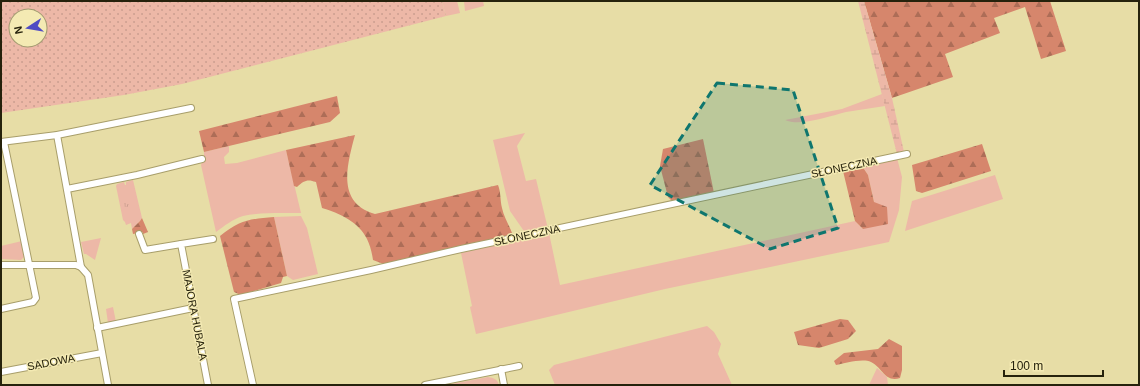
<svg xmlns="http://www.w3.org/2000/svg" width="1140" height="386" viewBox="0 0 1140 386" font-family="Helvetica,sans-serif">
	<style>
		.grass { fill: #edb8a7 }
		.forest { fill: url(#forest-firs) }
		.wetland { fill: url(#wetland-marsh) }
		.park { fill: url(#park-tufts) }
		.garden { fill: url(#garden-dots); fill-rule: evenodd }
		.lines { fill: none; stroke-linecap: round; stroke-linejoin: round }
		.minor-casing { stroke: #a89e6a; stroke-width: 8 }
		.minor { stroke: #fff; stroke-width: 6 }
		.marked { fill: #0f766e; fill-opacity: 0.2; stroke: #0f766e; stroke-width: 3; stroke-dasharray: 8 5; stroke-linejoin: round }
		.labels { text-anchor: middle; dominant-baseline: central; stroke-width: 3; stroke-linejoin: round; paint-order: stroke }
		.street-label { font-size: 11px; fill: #26220c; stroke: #f4eab3 }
	</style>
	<defs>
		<pattern id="forest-firs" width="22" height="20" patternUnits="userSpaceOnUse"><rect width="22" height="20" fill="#d6866c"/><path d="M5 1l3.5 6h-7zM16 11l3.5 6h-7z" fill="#ad6d57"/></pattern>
		<pattern id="wetland-marsh" width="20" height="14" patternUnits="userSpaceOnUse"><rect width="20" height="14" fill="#edb8a7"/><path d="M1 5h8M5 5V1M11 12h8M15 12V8" fill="none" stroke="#cb9e8f"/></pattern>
		<pattern id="park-tufts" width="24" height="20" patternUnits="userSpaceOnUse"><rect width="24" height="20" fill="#edb8a7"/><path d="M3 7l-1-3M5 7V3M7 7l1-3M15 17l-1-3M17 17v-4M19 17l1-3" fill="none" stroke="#cb9e8f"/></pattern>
		<pattern id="garden-dots" width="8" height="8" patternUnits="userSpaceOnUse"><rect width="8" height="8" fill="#edb8a7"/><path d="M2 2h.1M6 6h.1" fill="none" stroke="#cb9e8f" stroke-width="1.8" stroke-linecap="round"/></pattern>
	</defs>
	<rect width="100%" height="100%" fill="#e7dda6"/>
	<g class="grass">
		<path d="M442,1h15l3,12 -14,3z"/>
		<path d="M464,1h19l1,5 -19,5z"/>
		<path d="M882,94l3,12c-13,2 -26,4 -39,6 -16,4 -46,15 -61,8l57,-11z"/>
		<path d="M525,133l-8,13 9,35 10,-2 12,50 -22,5 -16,-23 -17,-71z"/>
		<path d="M229,146v6l-5,5 1,7 12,-1 49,-13 15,63c-17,0 -41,-1 -58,3 -10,3 -19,10 -27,16l-15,-67 3,-8v-5z"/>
		<path d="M897,158l5,19 -3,33 -10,32 -224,47 -189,45 -6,-27 2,-1 -11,-53 88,-20 11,52 295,-64 8,8 11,-27 -6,-27 -6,-9z"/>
		<path d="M995,175l8,24 -98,32 7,-30z"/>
		<path d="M133,180l9,38 -2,3 -8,8 -1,-6 -5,2 -1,-3 -2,-2 -7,-34 1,-2 7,-2 1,3h1v-3z"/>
		<path d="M301,216l6,12 11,46 -25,6 -6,-4 -13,-59z"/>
		<path d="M101,238l-6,22 -9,-6h-2l-3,-12z"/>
		<path d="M22,241l3,15 -4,4 -20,-1v-13z"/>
		<path d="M113,307l3,15 -8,1 -2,-14z"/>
		<path d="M707,326l7,6 7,12 -3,10 14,31h-177l-6,-15 5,-5z"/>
		<path d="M877,368l10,9 1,8h-19z"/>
		<path d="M488,377c6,1 9,2 11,8h-53z"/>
	</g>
	<g class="forest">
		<path d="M864,1h186l16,50 -25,8 -16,-52 -31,11 6,15 -55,21 8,23 -61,21z"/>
		<path d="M337,96l3,17 -10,9 -126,30 -5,-21z"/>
		<path d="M355,135c-8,30 -19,68 20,79l123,-29c3,7 2,15 4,23 2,10 8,18 11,28l-127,29 -13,-5c-1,-7 -3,-15 -6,-21 -8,-17 -28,-26 -45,-31l-6,-26c-8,-3 -12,-2 -19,5l-3,-1 -8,-36z"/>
		<path d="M703,139l11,54 -42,8 -4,-4 -8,-31 3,-17z"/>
		<path d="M982,144l9,27 -69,22 -6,-2 -4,-26z"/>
		<path d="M862,166l6,9 6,27 13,5 1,17 -25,5 -8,-8 -12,-50z"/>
		<path d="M274,217l13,59 -4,1 -2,6 -40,12 -7,-3 -14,-56c20,-16 29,-17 54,-19z"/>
		<path d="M142,218l6,14 -5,2v-2l-10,2 -1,-5 8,-8z"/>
		<path d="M840,319l8,1 8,11 -8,8 -29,9 -21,-3 -4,-13z"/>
		<path d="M889,339l13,7v24l-2,8c-15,5 -18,-11 -29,-16 -8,-4 -26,1 -35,3l-2,-4 10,-8 34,-4z"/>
	</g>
	<path class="wetland" d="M858,1h6l28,97 12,54 -7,2z"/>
	<path class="park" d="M123,197l9,2 4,7 -2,6 -8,9 -3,-4c3,-7 2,-13 -1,-19z"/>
	<path class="garden" d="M1,1h441l4,15 -264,68 -58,11 -123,18zM16,16h24v24h-24z"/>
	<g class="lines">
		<defs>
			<g id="minor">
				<path d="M57,135l24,132"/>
				<path d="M1,142l56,-7 134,-27"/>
				<path d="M67,189l70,-14 65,-16"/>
				<path d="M139,234l6,16 36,-6"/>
				<path d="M1,265h75l5,2 7,8 20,110"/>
				<path d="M1,309l32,-7 3,-4 -32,-156"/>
				<path d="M97,328l96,-20"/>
				<path d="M501,369l3,16"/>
				<path d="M1,372l101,-19"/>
				<path d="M208,385l-27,-141 32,-5"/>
				<path d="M253,385l-19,-86 137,-29 90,-21 446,-95"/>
				<path d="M425,385l94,-19"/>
			</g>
		</defs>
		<use href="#minor" class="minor-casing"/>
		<use href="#minor" class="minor"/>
	</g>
	<path class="marked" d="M717,83l76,7 45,138 -68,21 -120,-64z"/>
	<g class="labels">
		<g class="street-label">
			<text transform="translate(844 167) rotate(-12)">SŁONECZNA</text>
			<text transform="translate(527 235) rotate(-12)">SŁONECZNA</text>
			<text transform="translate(195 315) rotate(79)">MAJORA HUBALA</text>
			<text transform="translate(51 362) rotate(-11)">SADOWA</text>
		</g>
	</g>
	<rect width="1140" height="386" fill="none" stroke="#26220c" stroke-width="4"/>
	<g transform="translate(28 28) rotate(258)"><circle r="19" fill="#f4eab3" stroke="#a29a70"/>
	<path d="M0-3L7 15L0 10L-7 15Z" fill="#504cc3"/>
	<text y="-6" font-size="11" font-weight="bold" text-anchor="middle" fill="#26220c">N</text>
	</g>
	<path d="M1004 370v6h99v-6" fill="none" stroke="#26220c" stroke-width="2"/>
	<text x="1010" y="370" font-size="12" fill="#26220c" stroke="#f4eab3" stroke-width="3" paint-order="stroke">100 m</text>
</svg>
